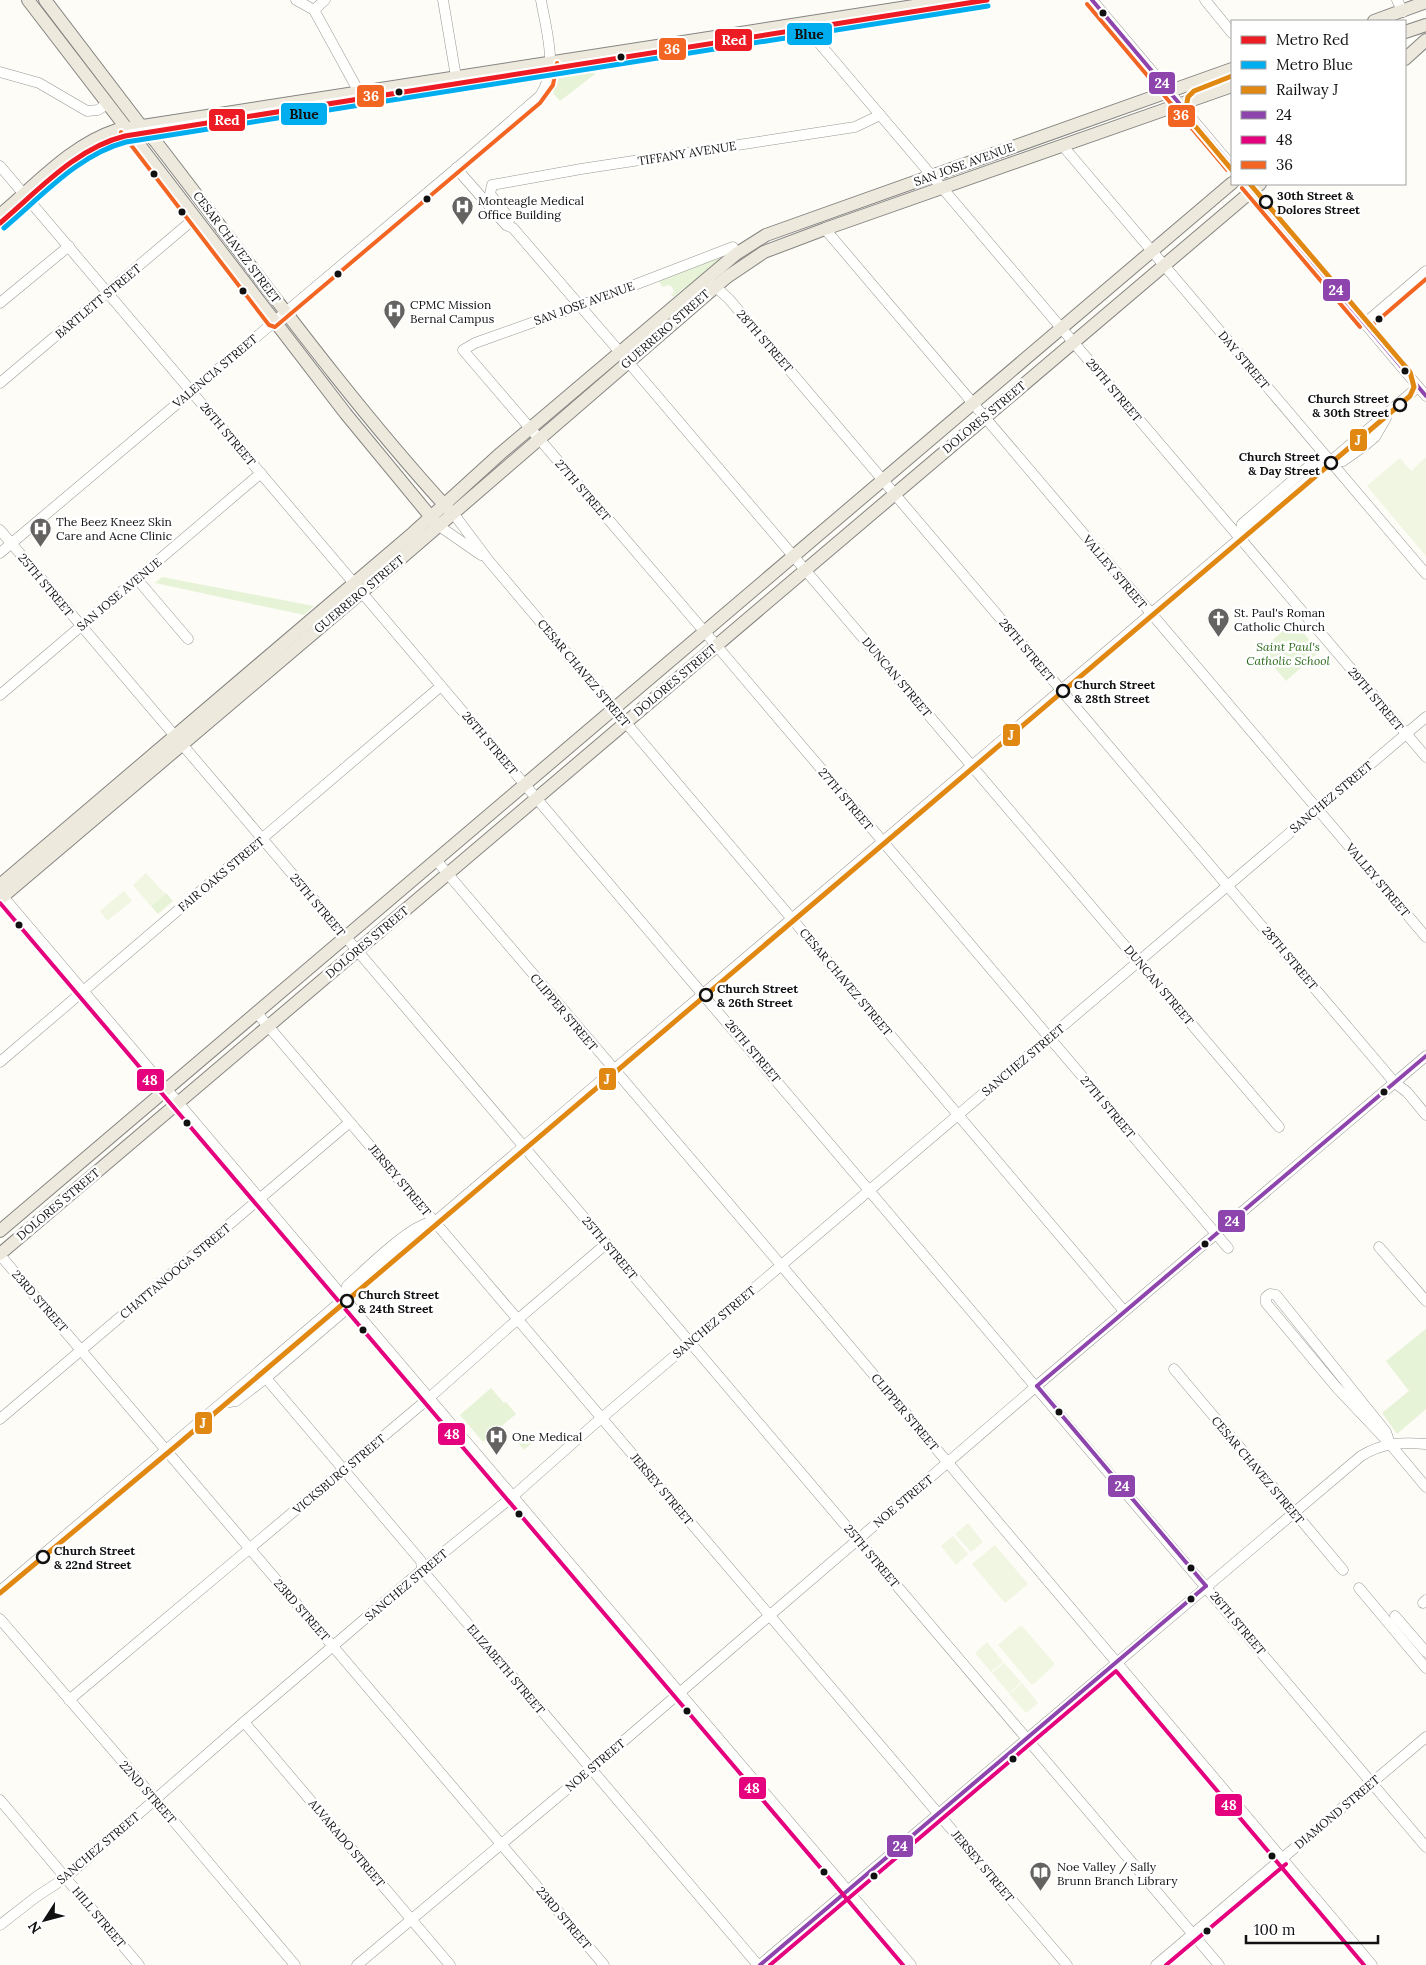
<svg xmlns="http://www.w3.org/2000/svg" width="1426" height="1965" viewBox="0 0 1426 1965" font-family="Lora,serif">
	<style>
		.green { fill: #e7f3d7 }
		.pitch { fill: #f0f6e1 }
		.lines { fill: none; stroke-linecap: round; stroke-linejoin: round }
		.minor-casing { stroke: #979795; stroke-width: 11 }
		.major-casing { stroke: #858482; stroke-width: 14 }
		.minor { stroke: #fffffe; stroke-width: 10 }
		.major { stroke: #ede9dc; stroke-width: 12 }
		.tram { stroke: #d9c6c7; stroke-width: 1 }
		.bus-1-casing { stroke: #fff; stroke-width: 8 }
		.bus-2-casing { stroke: #fff; stroke-width: 8 }
		.bus-3-casing { stroke: #fff; stroke-width: 8 }
		.bus-1 { stroke: #8e44ad; stroke-width: 4 }
		.bus-2 { stroke: #e5007d; stroke-width: 4 }
		.bus-3 { stroke: #f26522; stroke-width: 4 }
		.rail-1-casing { stroke: #fff; stroke-width: 9 }
		.rail-1 { stroke: #e18813; stroke-width: 5 }
		.metro-1-casing { stroke: #fff; stroke-width: 9 }
		.metro-2-casing { stroke: #fff; stroke-width: 9 }
		.metro-1 { stroke: #ed1c24; stroke-width: 5 }
		.metro-2 { stroke: #00aeef; stroke-width: 5 }
		.bus-dot { fill: #111; stroke: #fff; stroke-width: 2 }
		.stop-dot { fill: #fff; stroke: #111; stroke-width: 2.5 }
		.labels { text-anchor: middle; dominant-baseline: central; stroke-width: 5; stroke-linejoin: round; paint-order: stroke }
		.street-label { font-size: 12px; fill: #111; stroke: #fff }
		.stop-label { font-size: 12px; font-weight: bold; fill: #111; stroke: #fff; text-anchor: start }
		.poi-label { font-size: 12px; fill: #111; stroke: #fff; text-anchor: start }
		.park-label { font-size: 12px; font-style: italic; fill: #2f6b1f; stroke: #fff }
		.line-badge { stroke: #fff; stroke-width: 2 }
		.badge-label { font-size: 14px; text-anchor: middle; font-weight: bold; fill: #fff }
		.pale-badge-label { font-size: 14px; text-anchor: middle; font-weight: bold; fill: #111 }
	</style>
	<rect width="100%" height="100%" fill="#fdfcf7"/>
	<g class="green">
		<path d="M593,66l2,8 -35,27 -7,-8 7,-20z"/>
		<path d="M735,249l-49,41 -2,-2 -11,9 -2,-2 3,-3 -2,-5 -3,-2 -7,2 -3,-7z"/>
		<path d="M162,577l152,29 -10,9 -149,-32z"/>
		<path d="M1294,621l25,31 -33,29 -26,-30z"/>
		<path d="M166,893l7,8 -15,13 -7,-8z"/>
		<path d="M1426,1329v80l-29,25 -15,-21 27,-22 -23,-30z"/>
		<path d="M491,1388l13,15 2,-1 10,12 -33,28 -23,-27z"/>
		<path d="M526,1436l3,4 2,-1 1,4 -8,7 -6,-7z"/>
	</g>
	<g class="pitch">
		<path d="M1426,457v99l-59,-70 33,-28 11,13z"/>
		<path d="M146,873l19,21 -14,12 -18,-21z"/>
		<path d="M124,891l8,10 -25,20 -7,-10z"/>
		<path d="M968,1523l15,19 -12,10 -16,-18z"/>
		<path d="M953,1536l15,18 -12,11 -15,-19z"/>
		<path d="M995,1545l33,39 -23,19 -33,-39z"/>
		<path d="M1020,1626h2l33,38 -21,20h-3l-33,-39z"/>
		<path d="M987,1642l16,20 -12,10 -16,-19z"/>
		<path d="M1004,1663l17,19 -12,11 -17,-20z"/>
		<path d="M1022,1683l16,20 -12,10 -17,-19z"/>
	</g>
	<g class="lines">
		<defs>
			<g id="minor">
				<path d="M296,0l18,10 45,82"/>
				<path d="M443,0l13,77"/>
				<path d="M1092,0l140,166"/>
				<path d="M1205,0l27,33"/>
				<path d="M1397,0l6,12"/>
				<path d="M314,10l11,-10"/>
				<path d="M802,23l624,734"/>
				<path d="M0,72l39,11 48,28 11,-1 9,-6"/>
				<path d="M1062,145l364,429"/>
				<path d="M0,166l1426,1681"/>
				<path d="M456,168l50,57 7,3 99,115 667,784"/>
				<path d="M1247,184l179,212"/>
				<path d="M510,219l-20,-25 2,-9 89,-16 274,-42 25,-12"/>
				<path d="M825,229l601,708"/>
				<path d="M733,247l-143,55 -115,41 -12,7 253,295 512,603"/>
				<path d="M710,282l19,17 666,784 12,9 19,23"/>
				<path d="M0,303l69,-57"/>
				<path d="M1365,323l61,-52"/>
				<path d="M0,383l195,-165"/>
				<path d="M453,513l36,48 635,750"/>
				<path d="M439,526l42,29"/>
				<path d="M0,530l1219,1435"/>
				<path d="M1240,539l2,-15 72,-62 29,-1 20,-14 12,-10 11,-19"/>
				<path d="M0,553l465,-392 75,-65c19,-27 6,-66 1,-96"/>
				<path d="M137,579l51,60"/>
				<path d="M0,695l261,-222"/>
				<path d="M436,860l345,405 591,700"/>
				<path d="M0,893l911,1072"/>
				<path d="M257,1013l810,952"/>
				<path d="M0,1062l441,-376"/>
				<path d="M1379,1247l47,54"/>
				<path d="M0,1255l604,710"/>
				<path d="M1174,1369l169,201"/>
				<path d="M260,1371l161,190 1,9 336,395"/>
				<path d="M223,1403l13,-2 30,-23 76,-65 5,-27c18,-16 61,-59 82,-63"/>
				<path d="M0,1419l350,-297"/>
				<path d="M1390,1444l-4,-12 -110,-137 -6,-1 -4,3v6l71,85 53,56 36,43"/>
				<path d="M1359,1588l67,80"/>
				<path d="M0,1591l1418,-1204"/>
				<path d="M1423,1603l3,-3"/>
				<path d="M1395,1616l31,36"/>
				<path d="M0,1619l155,180 140,166"/>
				<path d="M69,1700l360,-302 81,-72 96,-82"/>
				<path d="M244,1722l206,243"/>
				<path d="M0,1800l139,165"/>
				<path d="M0,1925l36,-28 29,-19 179,-156 178,-152 90,-73 79,-70 835,-710"/>
				<path d="M357,1965l234,-196 456,-392 379,-321"/>
				<path d="M760,1965l601,-509c21,-13 40,-14 65,-12"/>
				<path d="M1156,1965l270,-228"/>
			</g>
			<g id="major">
				<path d="M28,0l318,414 89,108"/>
				<path d="M45,0l96,126 15,16c96,124 187,252 293,368"/>
				<path d="M1374,21l52,-19"/>
				<path d="M1405,32l21,-7"/>
				<path d="M1405,59l21,-19"/>
				<path d="M0,215c37,-31 71,-70 117,-85l835,-130"/>
				<path d="M0,885l413,-352 88,-80 235,-199 30,-19 466,-166"/>
				<path d="M0,899l369,-313 358,-309 37,-25 61,-23 407,-143"/>
				<path d="M0,1231l1232,-1048"/>
				<path d="M0,1254l1260,-1070"/>
			</g>
		</defs>
		<use href="#minor" class="minor-casing"/>
		<use href="#major" class="major-casing"/>
		<use href="#minor" class="minor"/>
		<use href="#major" class="major"/>
		<g class="tram">
			<path d="M1410,372l16,22"/>
			<path d="M1394,405c10,-9 19,-18 32,-10"/>
		</g>
		<defs>
			<g id="bus-1">
				<path d="M1092,0l140,166"/>
				<path d="M1247,184l179,212"/>
				<path d="M1037,1386l389,-330"/>
				<path d="M1037,1386l169,200"/>
				<path d="M760,1965l446,-379"/>
			</g>
			<g id="bus-2">
				<path d="M0,903l903,1062"/>
				<path d="M770,1965l346,-294 248,294"/>
				<path d="M1166,1965l120,-101"/>
			</g>
			<g id="bus-3">
				<path d="M1087,4l140,166"/>
				<path d="M121,132l148,193 6,2 265,-224 13,-18 4,-22"/>
				<path d="M127,134l826,-128"/>
				<path d="M1242,188l118,139"/>
				<path d="M1369,328l57,-49"/>
			</g>
		</defs>
		<use href="#bus-1" class="bus-1-casing"/>
		<use href="#bus-2" class="bus-2-casing"/>
		<use href="#bus-3" class="bus-3-casing"/>
		<use href="#bus-1" class="bus-1"/>
		<use href="#bus-2" class="bus-2"/>
		<use href="#bus-3" class="bus-3"/>
		<defs>
			<g id="rail-1">
				<path d="M1232,76l-38,15 -6,6 -2,11 4,12 42,50"/>
				<path d="M0,1593l176,-147 1234,-1050 4,-9 -4,-15 -160,-188"/>
			</g>
		</defs>
		<use href="#rail-1" class="rail-1-casing"/>
		<use href="#rail-1" class="rail-1"/>
		<defs>
			<path id="metro-1" d="M0,223c38,-32 76,-75 125,-87l862,-136"/>
			<path id="metro-2" d="M4,228c37,-31 75,-74 122,-86l862,-136"/>
		</defs>
		<use href="#metro-1" class="metro-1-casing"/>
		<use href="#metro-2" class="metro-2-casing"/>
		<use href="#metro-1" class="metro-1"/>
		<use href="#metro-2" class="metro-2"/>
	</g>
	<defs>
		<symbol id="hospital-pin" viewBox="-11 -11 22 30"><path d="M0 17L-7.5 6A9.5 9.5 0 1 1 7.5 6Z" fill="#646362" stroke="#fff"/><path d="M-5-5h3v3.5h4V-5h3V5h-3V1.5h-4V5h-3Z" fill="#fff"/></symbol>
		<symbol id="church-pin" viewBox="-11 -11 22 30"><path d="M0 17L-7.5 6A9.5 9.5 0 1 1 7.5 6Z" fill="#646362" stroke="#fff"/><path d="M-1.2-6h2.4v3.5h3.3v2.4h-3.3V6h-2.4V-.1h-3.3v-2.4h3.3Z" fill="#fff"/></symbol>
		<symbol id="library-pin" viewBox="-11 -11 22 30"><path d="M0 17L-7.5 6A9.5 9.5 0 1 1 7.5 6Z" fill="#646362" stroke="#fff"/><path d="M-6-4Q-3-5.5-.7-3.5V5Q-3 3-6 4ZM6-4Q3-5.5 .7-3.5V5Q3 3 6 4Z" fill="#fff"/></symbol>
	</defs>
	<g fill-rule="evenodd">
		<use href="#hospital-pin" x="450" y="194" width="25" height="34"/>
		<use href="#hospital-pin" x="382" y="298" width="25" height="34"/>
		<use href="#hospital-pin" x="28" y="516" width="25" height="34"/>
		<use href="#church-pin" x="1206" y="606" width="25" height="34"/>
		<use href="#hospital-pin" x="484" y="1424" width="25" height="34"/>
		<use href="#library-pin" x="1028" y="1860" width="25" height="34"/>
	</g>
	<g class="bus-dot">
		<circle cx="1103" cy="13" r="4.5"/>
		<circle cx="621" cy="57" r="4.5"/>
		<circle cx="399" cy="92" r="4.5"/>
		<circle cx="154" cy="174" r="4.5"/>
		<circle cx="427" cy="199" r="4.5"/>
		<circle cx="182" cy="212" r="4.5"/>
		<circle cx="338" cy="274" r="4.5"/>
		<circle cx="243" cy="291" r="4.5"/>
		<circle cx="1379" cy="319" r="4.5"/>
		<circle cx="1405" cy="371" r="4.5"/>
		<circle cx="19" cy="925" r="4.5"/>
		<circle cx="1384" cy="1092" r="4.5"/>
		<circle cx="187" cy="1123" r="4.5"/>
		<circle cx="1205" cy="1244" r="4.5"/>
		<circle cx="363" cy="1330" r="4.5"/>
		<circle cx="1059" cy="1412" r="4.5"/>
		<circle cx="519" cy="1514" r="4.5"/>
		<circle cx="1191" cy="1568" r="4.5"/>
		<circle cx="1191" cy="1599" r="4.5"/>
		<circle cx="687" cy="1711" r="4.5"/>
		<circle cx="1013" cy="1759" r="4.5"/>
		<circle cx="1272" cy="1856" r="4.5"/>
		<circle cx="824" cy="1872" r="4.5"/>
		<circle cx="874" cy="1876" r="4.5"/>
		<circle cx="1207" cy="1931" r="4.5"/>
	</g>
	<g class="stop-dot">
		<circle cx="1266" cy="202" r="6"/>
		<circle cx="1400" cy="405" r="6"/>
		<circle cx="1331" cy="463" r="6"/>
		<circle cx="1063" cy="691" r="6"/>
		<circle cx="706" cy="995" r="6"/>
		<circle cx="347" cy="1301" r="6"/>
		<circle cx="43" cy="1557" r="6"/>
	</g>
	<g class="labels">
		<g class="street-label">
			<text transform="translate(687 153) rotate(-9)">TIFFANY AVENUE</text>
			<text transform="translate(964 164) rotate(-20)">SAN JOSE AVENUE</text>
			<text transform="translate(237 247) rotate(53)">CESAR CHAVEZ STREET</text>
			<text transform="translate(98 301) rotate(-40)">BARTLETT STREET</text>
			<text transform="translate(584 303) rotate(-20)">SAN JOSE AVENUE</text>
			<text transform="translate(665 329) rotate(-41)">GUERRERO STREET</text>
			<text transform="translate(765 341) rotate(49)">28TH STREET</text>
			<text transform="translate(1244 360) rotate(50)">DAY STREET</text>
			<text transform="translate(215 371) rotate(-40)">VALENCIA STREET</text>
			<text transform="translate(1114 390) rotate(50)">29TH STREET</text>
			<text transform="translate(984 417) rotate(-40)">DOLORES STREET</text>
			<text transform="translate(228 434) rotate(50)">26TH STREET</text>
			<text transform="translate(583 490) rotate(49)">27TH STREET</text>
			<text transform="translate(1115 572) rotate(50)">VALLEY STREET</text>
			<text transform="translate(46 585) rotate(50)">25TH STREET</text>
			<text transform="translate(119 594) rotate(-40)">SAN JOSE AVENUE</text>
			<text transform="translate(359 594) rotate(-40)">GUERRERO STREET</text>
			<text transform="translate(1027 650) rotate(50)">28TH STREET</text>
			<text transform="translate(584 673) rotate(50)">CESAR CHAVEZ STREET</text>
			<text transform="translate(897 677) rotate(50)">DUNCAN STREET</text>
			<text transform="translate(675 680) rotate(-40)">DOLORES STREET</text>
			<text transform="translate(1376 699) rotate(50)">29TH STREET</text>
			<text transform="translate(490 743) rotate(50)">26TH STREET</text>
			<text transform="translate(1331 797) rotate(-40)">SANCHEZ STREET</text>
			<text transform="translate(846 799) rotate(50)">27TH STREET</text>
			<text transform="translate(221 874) rotate(-40)">FAIR OAKS STREET</text>
			<text transform="translate(1378 880) rotate(50)">VALLEY STREET</text>
			<text transform="translate(318 905) rotate(50)">25TH STREET</text>
			<text transform="translate(367 942) rotate(-40)">DOLORES STREET</text>
			<text transform="translate(1290 958) rotate(50)">28TH STREET</text>
			<text transform="translate(846 982) rotate(50)">CESAR CHAVEZ STREET</text>
			<text transform="translate(1159 985) rotate(50)">DUNCAN STREET</text>
			<text transform="translate(564 1012) rotate(50)">CLIPPER STREET</text>
			<text transform="translate(753 1051) rotate(50)">26TH STREET</text>
			<text transform="translate(1023 1060) rotate(-40)">SANCHEZ STREET</text>
			<text transform="translate(1108 1107) rotate(50)">27TH STREET</text>
			<text transform="translate(400 1180) rotate(50)">JERSEY STREET</text>
			<text transform="translate(58 1204) rotate(-40)">DOLORES STREET</text>
			<text transform="translate(610 1248) rotate(50)">25TH STREET</text>
			<text transform="translate(175 1271) rotate(-40)">CHATTANOOGA STREET</text>
			<text transform="translate(40 1301) rotate(49)">23RD STREET</text>
			<text transform="translate(714 1322) rotate(-40)">SANCHEZ STREET</text>
			<text transform="translate(905 1412) rotate(50)">CLIPPER STREET</text>
			<text transform="translate(1258 1470) rotate(50)">CESAR CHAVEZ STREET</text>
			<text transform="translate(339 1474) rotate(-40)">VICKSBURG STREET</text>
			<text transform="translate(662 1489) rotate(50)">JERSEY STREET</text>
			<text transform="translate(903 1501) rotate(-40)">NOE STREET</text>
			<text transform="translate(872 1556) rotate(50)">25TH STREET</text>
			<text transform="translate(406 1585) rotate(-40)">SANCHEZ STREET</text>
			<text transform="translate(302 1610) rotate(49)">23RD STREET</text>
			<text transform="translate(1238 1623) rotate(50)">26TH STREET</text>
			<text transform="translate(506 1669) rotate(50)">ELIZABETH STREET</text>
			<text transform="translate(595 1765) rotate(-40)">NOE STREET</text>
			<text transform="translate(148 1792) rotate(49)">22ND STREET</text>
			<text transform="translate(1337 1812) rotate(-40)">DIAMOND STREET</text>
			<text transform="translate(347 1843) rotate(50)">ALVARADO STREET</text>
			<text transform="translate(98 1848) rotate(-40)">SANCHEZ STREET</text>
			<text transform="translate(983 1866) rotate(50)">JERSEY STREET</text>
			<text transform="translate(99 1917) rotate(50)">HILL STREET</text>
			<text transform="translate(564 1918) rotate(50)">23RD STREET</text>
		</g>
		<g class="stop-label">
			<text x="1277" y="195">30th Street &amp;<tspan x="1277" dy="14">Dolores Street</tspan></text>
			<text x="1389" y="398" text-anchor="end">Church Street<tspan x="1389" dy="14">&amp; 30th Street</tspan></text>
			<text x="1320" y="456" text-anchor="end">Church Street<tspan x="1320" dy="14">&amp; Day Street</tspan></text>
			<text x="1074" y="684">Church Street<tspan x="1074" dy="14">&amp; 28th Street</tspan></text>
			<text x="717" y="988">Church Street<tspan x="717" dy="14">&amp; 26th Street</tspan></text>
			<text x="358" y="1294">Church Street<tspan x="358" dy="14">&amp; 24th Street</tspan></text>
			<text x="54" y="1550">Church Street<tspan x="54" dy="14">&amp; 22nd Street</tspan></text>
		</g>
		<g class="poi-label">
			<text x="478" y="200">Monteagle Medical<tspan x="478" dy="14">Office Building</tspan></text>
			<text x="410" y="304">CPMC Mission<tspan x="410" dy="14">Bernal Campus</tspan></text>
			<text x="56" y="521">The Beez Kneez Skin<tspan x="56" dy="14">Care and Acne Clinic</tspan></text>
			<text x="1234" y="612">St. Paul's Roman<tspan x="1234" dy="14">Catholic Church</tspan></text>
			<text x="512" y="1436">One Medical</text>
			<text x="1057" y="1866">Noe Valley / Sally<tspan x="1057" dy="14">Brunn Branch Library</tspan></text>
		</g>
		<g class="park-label">
			<text x="1288" y="646">Saint Paul's<tspan x="1288" dy="14">Catholic School</tspan></text>
		</g>
	</g>
	<g class="line-badge">
		<rect x="786" y="22" width="47" height="24" rx="5" fill="#00aeef"/>
		<rect x="714" y="28" width="39" height="24" rx="5" fill="#ed1c24"/>
		<rect x="658" y="37" width="29" height="24" rx="5" fill="#f26522"/>
		<rect x="1148" y="71" width="28" height="24" rx="5" fill="#8e44ad"/>
		<rect x="356" y="84" width="29" height="24" rx="5" fill="#f26522"/>
		<rect x="280" y="102" width="48" height="24" rx="5" fill="#00aeef"/>
		<rect x="1167" y="104" width="29" height="24" rx="5" fill="#f26522"/>
		<rect x="208" y="108" width="38" height="24" rx="5" fill="#ed1c24"/>
		<rect x="1322" y="278" width="29" height="24" rx="5" fill="#8e44ad"/>
		<rect x="1349" y="428" width="19" height="24" rx="5" fill="#e18813"/>
		<rect x="1002" y="723" width="19" height="24" rx="5" fill="#e18813"/>
		<rect x="598" y="1067" width="19" height="24" rx="5" fill="#e18813"/>
		<rect x="136" y="1068" width="29" height="24" rx="5" fill="#e5007d"/>
		<rect x="1217" y="1209" width="29" height="24" rx="5" fill="#8e44ad"/>
		<rect x="194" y="1411" width="19" height="24" rx="5" fill="#e18813"/>
		<rect x="437" y="1422" width="29" height="24" rx="5" fill="#e5007d"/>
		<rect x="1107" y="1474" width="29" height="24" rx="5" fill="#8e44ad"/>
		<rect x="738" y="1776" width="29" height="24" rx="5" fill="#e5007d"/>
		<rect x="1214" y="1793" width="29" height="24" rx="5" fill="#e5007d"/>
		<rect x="886" y="1834" width="28" height="24" rx="5" fill="#8e44ad"/>
	</g>
	<g class="badge-label">
		<text x="734" y="45">Red</text>
		<text x="672" y="54">36</text>
		<text x="1162" y="88">24</text>
		<text x="371" y="101">36</text>
		<text x="1181" y="120">36</text>
		<text x="227" y="125">Red</text>
		<text x="1336" y="295">24</text>
		<text x="1358" y="445">J</text>
		<text x="1011" y="740">J</text>
		<text x="607" y="1084">J</text>
		<text x="150" y="1085">48</text>
		<text x="1232" y="1226">24</text>
		<text x="203" y="1428">J</text>
		<text x="452" y="1439">48</text>
		<text x="1122" y="1491">24</text>
		<text x="752" y="1793">48</text>
		<text x="1229" y="1810">48</text>
		<text x="900" y="1851">24</text>
	</g>
	<g class="pale-badge-label">
		<text x="809" y="39">Blue</text>
		<text x="304" y="119">Blue</text>
	</g>
	<rect x="1231" y="20" width="175" height="165" fill="#ffffff" stroke="#a0a0a0"/>
	<rect x="1241" y="36" width="25" height="8" fill="#ed1c24" stroke="#a0a0a0"/>
	<text x="1276" y="45" font-size="15" fill="#111111">Metro Red</text>
	<rect x="1241" y="61" width="25" height="8" fill="#00aeef" stroke="#a0a0a0"/>
	<text x="1276" y="70" font-size="15" fill="#111111">Metro Blue</text>
	<rect x="1241" y="86" width="25" height="8" fill="#e18813" stroke="#a0a0a0"/>
	<text x="1276" y="95" font-size="15" fill="#111111">Railway J</text>
	<rect x="1241" y="111" width="25" height="8" fill="#8e44ad" stroke="#a0a0a0"/>
	<text x="1276" y="120" font-size="15" fill="#111111">24</text>
	<rect x="1241" y="136" width="25" height="8" fill="#e5007d" stroke="#a0a0a0"/>
	<text x="1276" y="145" font-size="15" fill="#111111">48</text>
	<rect x="1241" y="161" width="25" height="8" fill="#f26522" stroke="#a0a0a0"/>
	<text x="1276" y="170" font-size="15" fill="#111111">36</text>
	<g transform="translate(45 1920) rotate(234)" stroke="#ffffff" stroke-width="4" paint-order="stroke">
	<path d="M0-4L9 19L0 12L-9 19Z" fill="#111111"/>
	<text y="-8" font-size="14" font-weight="bold" text-anchor="middle" fill="#111111">N</text>
	</g>
	<path d="M1246 1935v8h132v-8" fill="none" stroke="#111111" stroke-width="2.5"/>
	<text x="1254" y="1935" font-size="15" fill="#111111" stroke="#ffffff" stroke-width="4" paint-order="stroke">100 m</text>
</svg>
